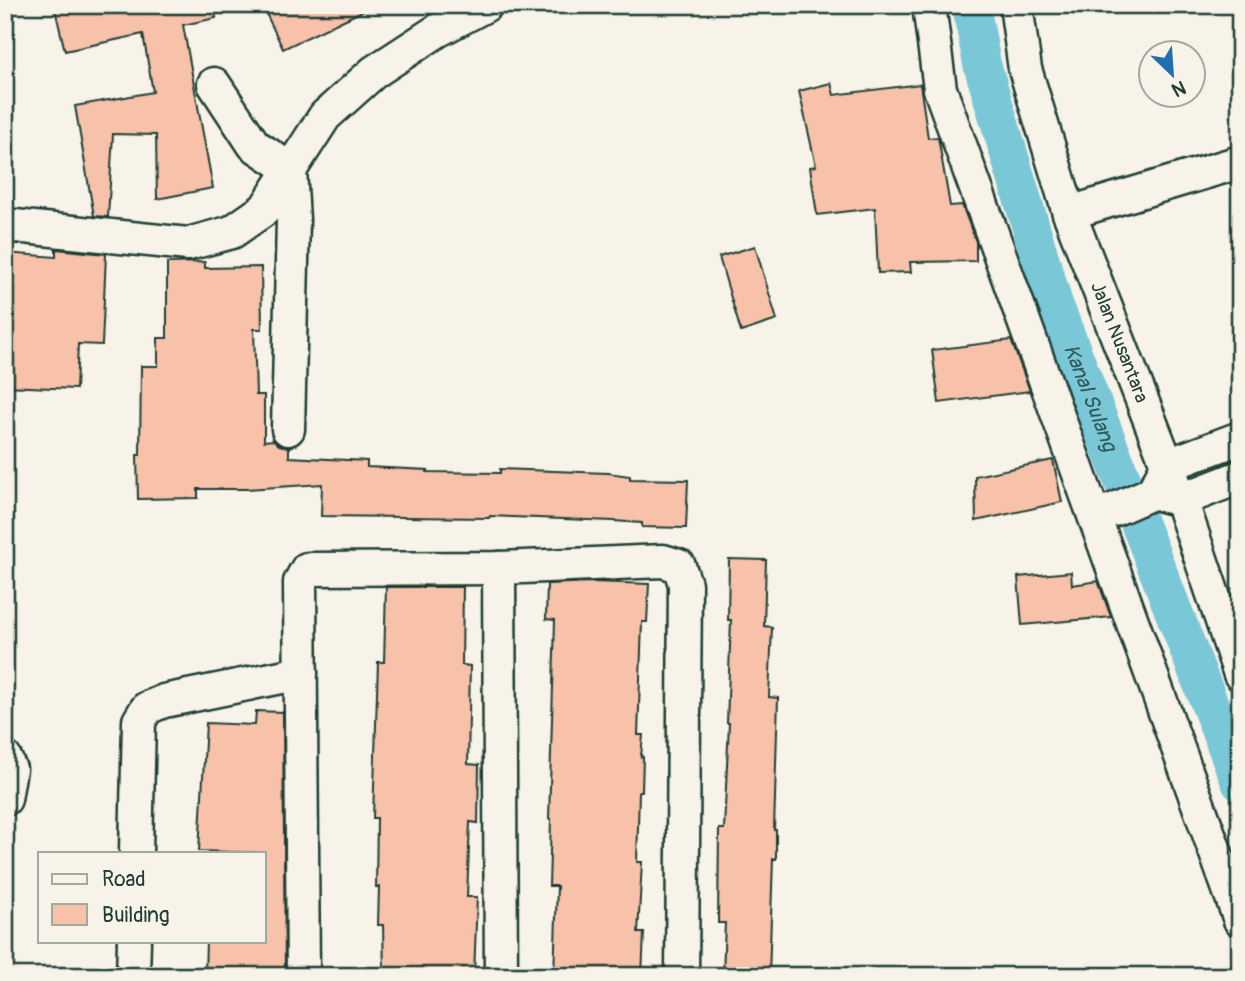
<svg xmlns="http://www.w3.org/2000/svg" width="1245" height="981" viewBox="0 0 1245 981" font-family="Pangolin,sans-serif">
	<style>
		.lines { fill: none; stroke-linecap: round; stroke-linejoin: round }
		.canal { stroke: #79c7d7; stroke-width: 38 }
		.building { fill: #f7c2a9; stroke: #1f3d34; stroke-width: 2 }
		.street-casing { stroke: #1f3d34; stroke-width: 37 }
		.street { stroke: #f7f3e8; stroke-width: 32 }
		.labels { text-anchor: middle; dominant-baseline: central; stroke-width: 5; stroke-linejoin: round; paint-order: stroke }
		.street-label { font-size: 19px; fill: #1f3d34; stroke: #f7f3e8 }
		.water-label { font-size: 21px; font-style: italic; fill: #315955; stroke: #f7f3e8 }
	</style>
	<rect width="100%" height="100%" fill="#f7f3e8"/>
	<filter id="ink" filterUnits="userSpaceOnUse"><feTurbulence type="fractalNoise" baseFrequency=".0143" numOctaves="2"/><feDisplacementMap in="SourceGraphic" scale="14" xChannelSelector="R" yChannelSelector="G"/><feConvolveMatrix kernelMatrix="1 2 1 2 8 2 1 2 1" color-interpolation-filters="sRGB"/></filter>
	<g filter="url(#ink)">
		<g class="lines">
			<path class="canal" id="s1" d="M971,5l11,59 72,240 186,478"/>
		</g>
		<g class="building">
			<path d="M54,5h161l1,13 -33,7 30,163 -56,11 -1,-64 -43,-1 -5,83 -14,-1 -19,-110 78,-14 -10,-58 -78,17z"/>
			<path d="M262,5h113l-92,44z"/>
			<path d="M831,83l3,12 86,-11 8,54 10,-1 12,69 12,-1 14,37v19l-66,1 1,10 -33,1 -3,-65 -58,7 -7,-48 6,-1 -17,-75z"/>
			<path d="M755,246l22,74 -36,12 -22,-75z"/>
			<path d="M56,249l50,5 -4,91 -24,-1 -2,45 -71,-3v-133l51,4z"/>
			<path d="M205,262v6l56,-1 1,62h-8l2,66h8v46l10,-1 5,5 10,2v10l78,4v6l61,3 -1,2 73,1v-4l108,4 22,3v3l58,1 -2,48 -44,-1v-4l-29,-2 -123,-5 -1,2 -168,-2 1,-32 -75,5h-49v9l-60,1 -1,-44h3l1,-89h17v-28h9v-75z"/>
			<path d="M1011,340l19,51 -91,12 -7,-53z"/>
			<path d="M1053,460l9,42 -86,19 -1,-45z"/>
			<path d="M729,559l37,1 -2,66 8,1 -3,70 9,1 -4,132h2v29h-3l-4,117h-46l2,-53h-7l1,-94h5l5,-106h-2l4,-103h-3z"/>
			<path d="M1071,572l1,13 26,-4 13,36 -89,8 -4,-48z"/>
			<path d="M593,582l56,2 -2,38h-5l-4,113h5l-2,22h2l-1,34h-3l-2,71h5l-4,71h6l-2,43h-88l3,-90h-8l2,-67h-2l6,-199 -9,-1 1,-35z"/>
			<path d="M386,587h77l-1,78 8,1 -2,98 11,1 -1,58 -8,-1 -3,75h10l-3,79h-90l-1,-51h-5l1,-38h-3l1,-69h-4l5,-156h6z"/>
			<path d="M256,711l27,1 2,264h-80l1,-35h58v-88l-65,-2 7,-128 49,2z"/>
		</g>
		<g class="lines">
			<defs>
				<g id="street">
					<path d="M929,5l11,84 300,831"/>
					<path id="s2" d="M1016,5l9,64 44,144 112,287 59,174"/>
					<path d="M214,84l40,61 36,24 3,51 -5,209"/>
					<path d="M1069,213l171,-51"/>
					<path d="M5,225l183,19 44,-12 33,-23 60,-93 49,-44 63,-41 49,-26"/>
					<path d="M1162,495l19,5 59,-23"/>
					<path d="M1095,514l18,-4 39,-17 16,-28 72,-27"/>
					<path d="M499,568l2,408"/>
					<path d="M5,758l5,11 -5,30"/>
					<path d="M136,853l3,-132 8,-13 17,-7 137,-28"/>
					<path d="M133,976l1,-35"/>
					<path d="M303,976l-3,-394 7,-13 192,-1 164,-7 16,5 6,18 -3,392"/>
				</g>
			</defs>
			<use href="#street" class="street-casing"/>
			<use href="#street" class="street"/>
		</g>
	</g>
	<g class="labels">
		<g class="street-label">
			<text stroke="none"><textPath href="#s2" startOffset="354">Jalan Nusantara</textPath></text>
		</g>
		<g class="water-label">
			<text stroke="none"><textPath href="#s1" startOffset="411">Kanal Sulang</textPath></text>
		</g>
	</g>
	<rect width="1245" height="981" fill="none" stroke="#f7f3e8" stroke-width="28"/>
	<rect x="14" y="14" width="1217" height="953" fill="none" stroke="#1f3d34" stroke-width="2.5" filter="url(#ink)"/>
	<rect x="38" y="852" width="228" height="91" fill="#f7f3e8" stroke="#a1aaa0" stroke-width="2"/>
	<rect x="52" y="874" width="35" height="10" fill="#f7f3e8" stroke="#a1aaa0" stroke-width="2"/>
	<text x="102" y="886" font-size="21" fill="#1f3d34">Road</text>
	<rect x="52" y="904" width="35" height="21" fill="#f7c2a9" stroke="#a1aaa0" stroke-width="2"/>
	<text x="102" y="922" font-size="21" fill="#1f3d34">Building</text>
	<g transform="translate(1172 74) rotate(155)"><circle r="33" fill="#f7f3e8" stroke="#a1aaa0" stroke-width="2"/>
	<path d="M0-5L12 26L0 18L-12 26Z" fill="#1f6fb2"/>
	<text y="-10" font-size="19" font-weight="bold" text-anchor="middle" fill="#1f3d34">N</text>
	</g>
</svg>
